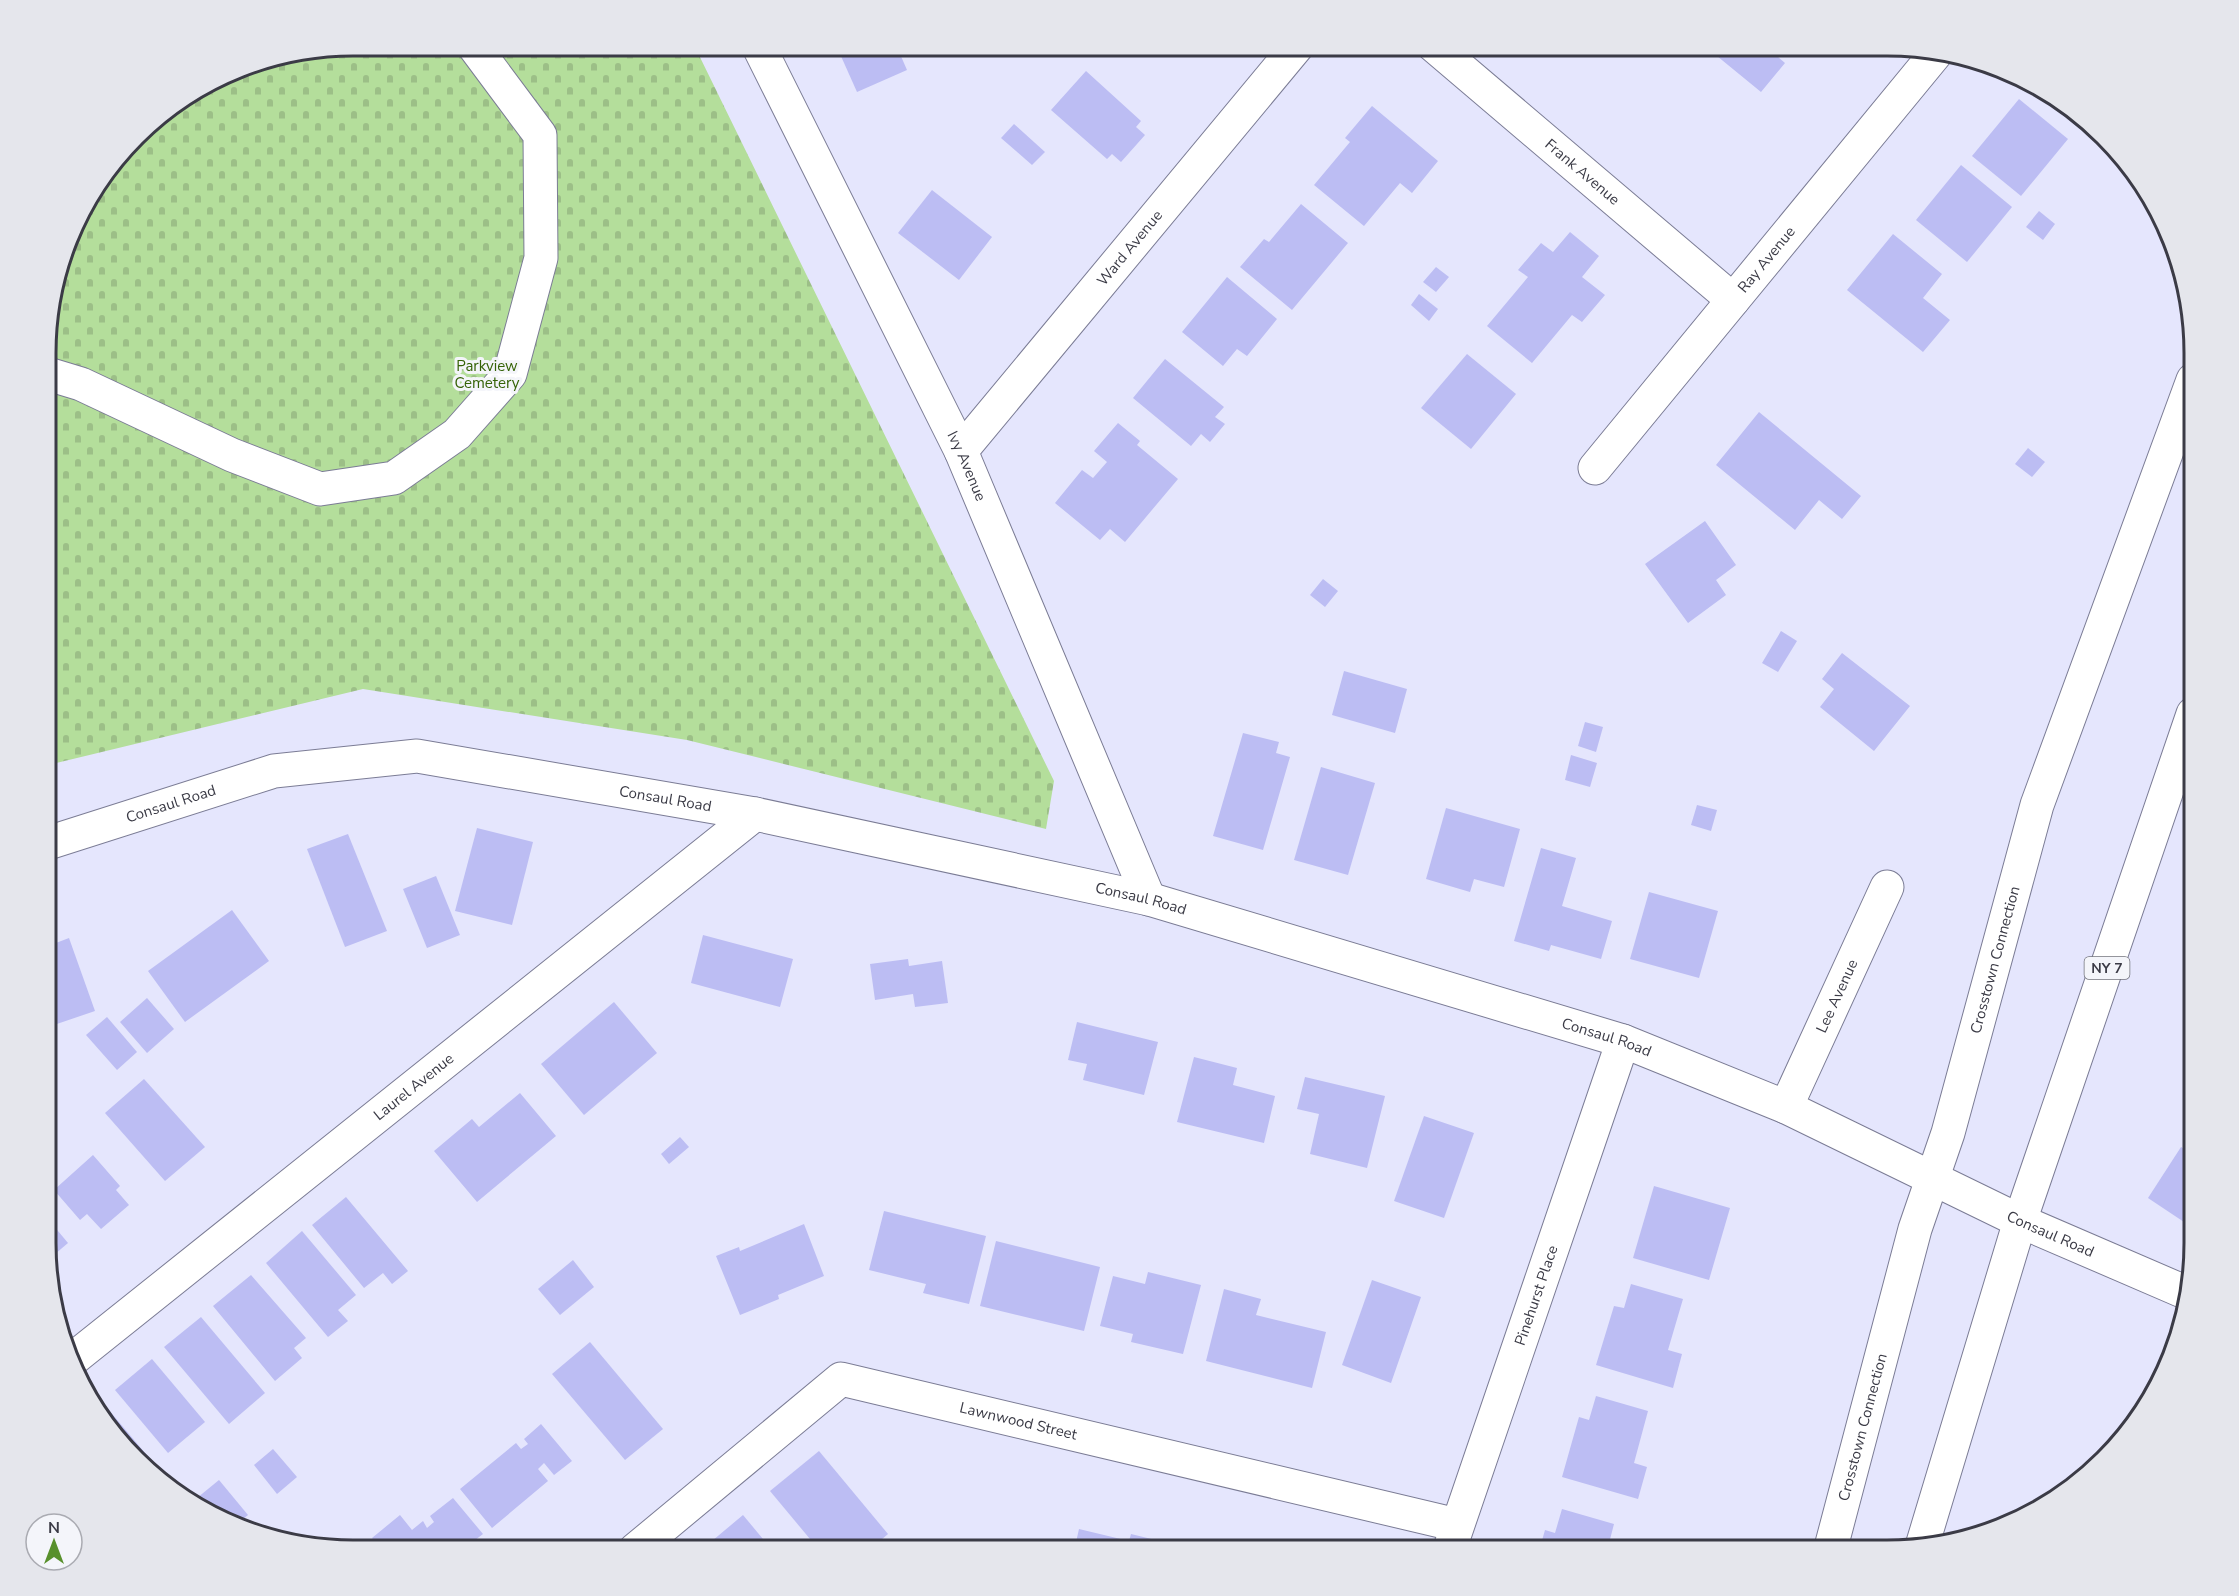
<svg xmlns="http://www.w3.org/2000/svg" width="2239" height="1596" viewBox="0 0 2239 1596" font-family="'Nunito Sans',sans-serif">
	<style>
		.cemetery { fill: url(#cemetery-stones) }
		.building { fill: #bcbdf3 }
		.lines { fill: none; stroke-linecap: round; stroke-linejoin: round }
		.minor-casing { stroke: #7b7c95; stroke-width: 35 }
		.highway-casing { stroke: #7b7c95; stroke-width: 35 }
		.minor { stroke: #fff; stroke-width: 33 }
		.highway { stroke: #fff; stroke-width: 33 }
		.labels { text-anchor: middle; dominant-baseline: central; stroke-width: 6; stroke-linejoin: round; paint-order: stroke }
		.shield { fill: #f4f5fa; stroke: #72737c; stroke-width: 1.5 }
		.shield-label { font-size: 14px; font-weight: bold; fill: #3b3b46 }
		.street-label { font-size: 15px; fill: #3b3b46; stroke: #f4f5fa }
		.park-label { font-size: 15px; fill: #346206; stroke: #f4f5fa }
		.rim { fill: none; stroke: #3b3b46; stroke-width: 3 }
	</style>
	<defs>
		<pattern id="cemetery-stones" width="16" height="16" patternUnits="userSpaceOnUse" patternTransform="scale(1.5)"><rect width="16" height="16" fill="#b4de9b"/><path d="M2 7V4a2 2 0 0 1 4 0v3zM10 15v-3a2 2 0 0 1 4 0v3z" fill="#9cbf87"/></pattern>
	</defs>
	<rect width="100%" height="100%" fill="#e5e6fd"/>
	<path class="cemetery" d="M353,45h341l360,736 -8,48 -359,-89 -324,-51 -315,76v-452l29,-97 72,-94 86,-54z"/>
	<g class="building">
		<path d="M836,45h60l11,25 -50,22z"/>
		<path d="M1707,46h78l-8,10 8,7 -24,29 -55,-45z"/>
		<path d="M1086,71l55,50 -5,6 9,8 -24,27 -9,-8 -5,5 -56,-49z"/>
		<path d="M2035,88l39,21 13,12 -7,8 -47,-38z"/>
		<path d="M2019,99l49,40 -47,57 -49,-40z"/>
		<path d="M1372,106l66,55 -26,32 -12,-10 -36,43 -50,-41 36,-43 -5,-4z"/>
		<path d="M1014,124l31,28 -13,13 -31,-27z"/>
		<path d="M1961,165l51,42 -45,55 -51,-42z"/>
		<path d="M932,190l60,47 -33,43 -61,-47z"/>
		<path d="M1301,204l47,39 -56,67 -52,-43 24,-28 5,3z"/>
		<path d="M2039,211l16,13 -12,16 -17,-13z"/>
		<path d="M1570,232l29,24 -17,21 23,18 -23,27 -10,-7 -40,48 -45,-37 41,-49 -10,-7 23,-27 12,9z"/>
		<path d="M1893,234l49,40 -19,24 27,22 -27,32 -76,-62z"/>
		<path d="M1436,267l13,10 -13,15 -13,-10z"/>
		<path d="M1227,277l50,42 -30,37 -10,-7 -14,17 -41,-34z"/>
		<path d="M1419,294l19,15 -9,12 -18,-16z"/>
		<path d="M1467,354l49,40 -45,55 -50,-41z"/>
		<path d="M1165,359l59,48 -9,10 10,7 -15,18 -9,-8 -10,12 -58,-48z"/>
		<path d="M1759,412l102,84 -19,23 -23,-19 -24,30 -79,-65z"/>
		<path d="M1118,423l22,18 -3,4 41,34 -53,63 -15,-13 -10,11 -45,-37 27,-33 11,8 14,-16 -13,-11z"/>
		<path d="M2028,448l17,14 -13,15 -17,-13z"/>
		<path d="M1705,521l31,44 -20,15 10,15 -38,28 -43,-59z"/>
		<path d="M1323,579l15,12 -13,16 -15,-12z"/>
		<path d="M1781,631l16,10 -19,31 -16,-9z"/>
		<path d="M1842,653l68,53 -36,45 -54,-44 14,-18 -12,-10z"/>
		<path d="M1344,671l63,18 -12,44 -63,-18z"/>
		<path d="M1585,722l18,5 -7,25 -18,-6z"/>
		<path d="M1243,733l36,9 -3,11 14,4 -27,93 -50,-14z"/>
		<path d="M1571,755l26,8 -7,24 -25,-7z"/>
		<path d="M1321,767l54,16 -27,92 -54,-15z"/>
		<path d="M1697,805l20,5 -6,21 -20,-6z"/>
		<path d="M1446,808l74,21 -16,58 -30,-8 -4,13 -44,-13z"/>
		<path d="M477,828l56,14 -21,83 -57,-14z"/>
		<path d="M348,834l39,97 -42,16 -38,-98z"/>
		<path d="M1541,848l35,10 -14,48 50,15 -11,38 -50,-14 -2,6 -35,-10z"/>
		<path d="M436,876l24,59 -33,13 -24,-59z"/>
		<path d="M1649,892l69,19 -19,67 -69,-19z"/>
		<path d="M232,910l37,51 -84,61 -37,-51z"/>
		<path d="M703,935l90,24 -13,48 -89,-24z"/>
		<path d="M69,938l26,73 -47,16v-81z"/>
		<path d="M908,959l1,7 33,-5 6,42 -33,4 -2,-13 -38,6 -5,-36z"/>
		<path d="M147,998l27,31 -27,24 -27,-31z"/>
		<path d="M614,1002l43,51 -73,62 -43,-51z"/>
		<path d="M107,1017l30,35 -20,18 -31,-35z"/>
		<path d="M1077,1022l81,20 -14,53 -61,-15 4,-16 -19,-4z"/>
		<path d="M1194,1057l43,11 -4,17 42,11 -11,47 -87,-21z"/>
		<path d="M1305,1077l80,19 -18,72 -57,-14 9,-40 -22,-5z"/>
		<path d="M144,1079l61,68 -40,34 -60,-68z"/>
		<path d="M520,1093l36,43 -79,66 -43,-51 38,-32 7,8z"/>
		<path d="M1424,1116l50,17 -30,85 -50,-17z"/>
		<path d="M680,1137l9,10 -20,17 -8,-10z"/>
		<path d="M2181,1147l12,7v74l-45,-30z"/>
		<path d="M93,1155l27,31 -4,4 13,15 -28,24 -14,-15 -7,6 -26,-30z"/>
		<path d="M1654,1186l76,22 -21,72 -76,-22z"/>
		<path d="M346,1197l62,74 -16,13 -9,-11 -19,15 -52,-63z"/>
		<path d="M884,1211l102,25 -17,68 -46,-11 3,-9 -57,-14z"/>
		<path d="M48,1219l20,24 -20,17z"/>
		<path d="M804,1224l20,52 -46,19 1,4 -39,16 -24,-59 23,-9 1,4z"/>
		<path d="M302,1231l54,64 -18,15 10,11 -20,16 -62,-74z"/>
		<path d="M996,1241l104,26 -16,64 -104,-25z"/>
		<path d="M573,1260l21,27 -34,28 -22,-26z"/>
		<path d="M1148,1272l53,13 -18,69 -52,-12 2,-8 -33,-8 13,-50 32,8z"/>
		<path d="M251,1275l55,63 -12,10 8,10 -27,23 -62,-75z"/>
		<path d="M1372,1280l49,17 -30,86 -49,-18z"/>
		<path d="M1631,1284l52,15 -15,51 14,4 -9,34 -77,-23 18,-59 10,2z"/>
		<path d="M1224,1289l37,10 -5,16 70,17 -14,56 -106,-27z"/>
		<path d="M201,1317l64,76 -36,31 -65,-77z"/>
		<path d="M590,1342l73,87 -38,31 -73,-86z"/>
		<path d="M152,1359l53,63 -37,31 -53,-63z"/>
		<path d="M1596,1396l52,15 -14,52 13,4 -9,32 -76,-22 17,-60 10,3z"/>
		<path d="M102,1402l54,64 -5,5 -56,-64z"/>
		<path d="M541,1424l31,37 -18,14 -10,-12 -6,6 10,12 -56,47 -32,-39 56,-46 5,6 7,-5 -4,-5z"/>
		<path d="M273,1449l24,28 -20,17 -23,-29z"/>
		<path d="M819,1451l69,83 -20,17h-48l-50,-60z"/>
		<path d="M219,1480l29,35 -15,12 -23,-14 -13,-15z"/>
		<path d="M453,1498l30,36 -21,16h-3l-8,-8 -6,6 2,2h-65l-10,-12 28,-23 12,15 11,-9 4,7 7,-6 -4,-6z"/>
		<path d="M1562,1509l52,15 -7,27h-68l6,-21 10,3z"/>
		<path d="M743,1515l30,36h-73z"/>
		<path d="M1079,1529l50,12 2,-7 45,11 -2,6h-100z"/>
	</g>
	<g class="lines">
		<defs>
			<g id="minor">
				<path id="s1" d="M758,45l203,406 188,448"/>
				<path id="s2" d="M1433,45l300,255"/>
				<path d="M48,374l33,10 151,71 88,34 74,-11 63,-44 53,-60 31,-116 -1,-123 -67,-90"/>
				<path id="s3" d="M961,451l337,-406"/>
				<path id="s4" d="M1595,468l342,-416"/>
				<path id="s5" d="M48,843l226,-72 143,-15 338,58 394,85 474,142 163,66 234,114 167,72"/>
				<path id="s6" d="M1786,1107l101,-220"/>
				<path id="s7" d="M73,1359l682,-545"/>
				<path id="s8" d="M635,1550l206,-171 616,146"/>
				<path id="s9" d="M1449,1551l174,-510"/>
			</g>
			<g id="highway">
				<path d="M1922,1546l98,-325 173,-507"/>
				<path id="s10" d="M1830,1551l85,-322 33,-96 89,-328 156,-425"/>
			</g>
		</defs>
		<use href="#minor" class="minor-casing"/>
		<use href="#highway" class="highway-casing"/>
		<use href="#minor" class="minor"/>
		<use href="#highway" class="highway"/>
	</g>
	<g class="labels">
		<rect class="shield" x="2084.5" y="957" width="45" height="22" rx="4.5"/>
		<g class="shield-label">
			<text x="2107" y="968">NY 7</text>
		</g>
		<g class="street-label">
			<text stroke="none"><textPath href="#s2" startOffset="196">Frank Avenue</textPath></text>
			<text stroke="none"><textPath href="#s3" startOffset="264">Ward Avenue</textPath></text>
			<text stroke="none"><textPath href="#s4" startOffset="270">Ray Avenue</textPath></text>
			<text stroke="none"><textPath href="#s1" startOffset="470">Ivy Avenue</textPath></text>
			<text stroke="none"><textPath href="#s5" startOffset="633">Consaul Road</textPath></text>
			<text stroke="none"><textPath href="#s5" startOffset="129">Consaul Road</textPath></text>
			<text stroke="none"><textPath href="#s5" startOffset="1119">Consaul Road</textPath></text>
			<text stroke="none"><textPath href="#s10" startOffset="614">Crosstown Connection</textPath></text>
			<text stroke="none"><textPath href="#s6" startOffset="122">Lee Avenue</textPath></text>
			<text stroke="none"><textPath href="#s5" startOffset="1605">Consaul Road</textPath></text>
			<text stroke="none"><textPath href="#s7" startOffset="436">Laurel Avenue</textPath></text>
			<text stroke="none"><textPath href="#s5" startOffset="2091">Consaul Road</textPath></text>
			<text stroke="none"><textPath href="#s9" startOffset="270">Pinehurst Place</textPath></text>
			<text stroke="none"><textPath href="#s8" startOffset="450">Lawnwood Street</textPath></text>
			<text stroke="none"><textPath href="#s10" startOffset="128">Crosstown Connection</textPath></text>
		</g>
		<g class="park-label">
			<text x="487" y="366">Parkview<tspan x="487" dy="17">Cemetery</tspan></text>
		</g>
	</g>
	<path d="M0 0H2239V1596H0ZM353 56H1887A297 297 0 0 1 2184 353V1243A297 297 0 0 1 1887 1540H353A297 297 0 0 1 56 1243V353A297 297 0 0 1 353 56Z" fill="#e5e6ec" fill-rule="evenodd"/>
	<path class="rim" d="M353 56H1887A297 297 0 0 1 2184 353V1243A297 297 0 0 1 1887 1540H353A297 297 0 0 1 56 1243V353A297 297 0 0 1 353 56Z"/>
	<g transform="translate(54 1542)"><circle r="28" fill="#f4f5fa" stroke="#aaabb2" stroke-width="1.5"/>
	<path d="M0-4.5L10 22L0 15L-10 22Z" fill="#58902c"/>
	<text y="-9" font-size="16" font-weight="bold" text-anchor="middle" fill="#3b3b46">N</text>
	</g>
</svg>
